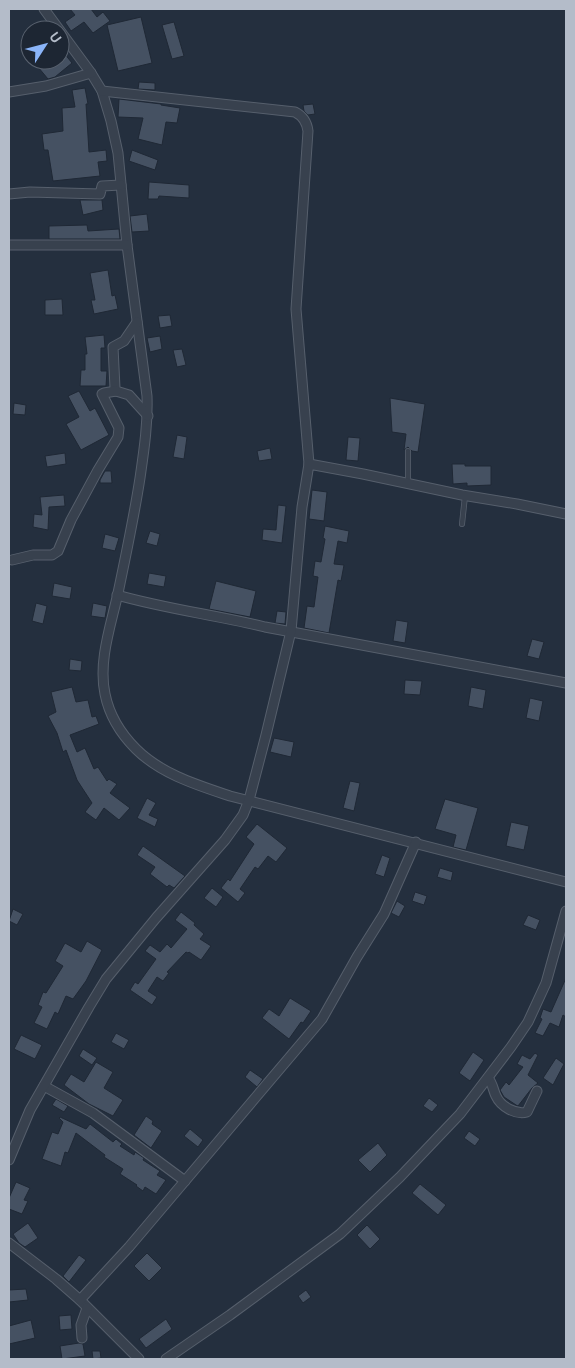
<svg xmlns="http://www.w3.org/2000/svg" width="575" height="1368" viewBox="0 0 575 1368" font-family="'Space Grotesk',sans-serif">
	<style>
		.building { fill: #455162; stroke: #1f2835 }
		.lines { fill: none; stroke-linecap: round; stroke-linejoin: round }
		.service-casing { stroke: #565f6c; stroke-width: 6 }
		.minor-casing { stroke: #565f6c; stroke-width: 11 }
		.service { stroke: #38414e; stroke-width: 4.5 }
		.minor { stroke: #38414e; stroke-width: 9 }
	</style>
	<rect width="100%" height="100%" fill="#242f3e"/>
	<g class="building">
		<path d="M70,9h21l6,8 6,-5 7,9 -17,12 -9,-11 -13,9 -6,-9 10,-7z"/>
		<path d="M141,17l11,46 -34,8 -11,-46z"/>
		<path d="M174,22l10,34 -12,3 -10,-34z"/>
		<path d="M60,48l12,15 -17,14 -7,2 -10,-12 9,-7h13z"/>
		<path d="M139,82l16,1v7l-17,-1z"/>
		<path d="M85,88l3,16h-2l3,48 17,-2 1,11 -9,1 2,14 -47,5 -5,-31h-4l-2,-16 21,-3 -1,-23 13,-1 -3,-17z"/>
		<path d="M119,99l42,5v1l19,3 -3,15 -11,-1 -4,23 -24,-6 5,-21 -25,-1z"/>
		<path d="M313,104l2,10 -7,1 -4,-4 -1,-6z"/>
		<path d="M132,150l26,10 -3,10 -26,-9z"/>
		<path d="M149,182l40,3v13l-30,-2 -1,3h-10z"/>
		<path d="M80,200h22l1,10 -20,5z"/>
		<path d="M147,214l2,17 -17,1 -2,-16z"/>
		<path d="M87,225l1,6 31,-2 1,10h-71v-13z"/>
		<path d="M108,270l4,26 3,-1 3,14 -24,5 -3,-14h4l-5,-27z"/>
		<path d="M62,299l1,16h-18v-15z"/>
		<path d="M170,315l2,11 -12,2 -2,-12z"/>
		<path d="M104,335l1,13h-4v23h6l-1,15h-26l1,-16h4v-16h2l-2,-17z"/>
		<path d="M160,336l2,13 -12,3 -3,-14z"/>
		<path d="M182,349l4,16 -9,2 -4,-17z"/>
		<path d="M79,391l11,20 5,-3 14,27 -28,15 -15,-26 13,-7 -11,-21z"/>
		<path d="M390,398l35,6 -7,48 -6,-1 -4,-4 -4,3 2,-16 -14,-2z"/>
		<path d="M14,403l12,2 -1,10 -12,-1z"/>
		<path d="M177,435l10,2 -3,22 -11,-2z"/>
		<path d="M348,437l12,1 -2,23 -12,-1z"/>
		<path d="M270,448l2,11 -13,2 -2,-10z"/>
		<path d="M65,453l1,11 -19,3 -2,-11z"/>
		<path d="M452,464h13v2h26v19l-24,1v-3l-14,1z"/>
		<path d="M105,471h6l1,12h-12v-3z"/>
		<path d="M312,490l15,2 -3,29 -15,-2z"/>
		<path d="M64,495l1,11 -16,1 -1,23 -15,-3 1,-13 8,1 -2,-18z"/>
		<path d="M278,505l8,1 -4,37 -20,-3 1,-11 13,1z"/>
		<path d="M325,526l24,5 -2,12 -9,-2 -4,23 10,1 -3,16 -3,-1 -9,53 -25,-5 3,-22 7,1 4,-30 -5,-1 2,-15 6,1 4,-23 -2,-1z"/>
		<path d="M150,531l10,3 -3,12 -11,-3z"/>
		<path d="M105,534l14,4 -4,13 -13,-3z"/>
		<path d="M149,573l17,3 -2,11 -17,-3z"/>
		<path d="M216,581l40,10 -6,26 -41,-8z"/>
		<path d="M54,583l18,4 -2,12 -18,-3z"/>
		<path d="M36,603l11,3 -4,18 -11,-3z"/>
		<path d="M93,603l14,3 -2,12 -14,-2z"/>
		<path d="M277,611l9,1 -1,12 -10,-1z"/>
		<path d="M396,620l12,2 -3,21 -12,-2z"/>
		<path d="M532,639l12,3 -5,17 -12,-3z"/>
		<path d="M70,659l12,2 -1,10 -12,-1z"/>
		<path d="M405,680l17,1 -2,14 -16,-1z"/>
		<path d="M72,687l4,15 12,-2 4,17 4,-1 3,8 -29,11 7,17 8,-4 9,21 4,-2 9,14 2,-2 8,5 -7,9 20,15 -11,12 -15,-12 -8,12 -11,-8 7,-9 -15,-23 -11,-30 -3,2 -6,-19 -9,-17 8,-4 -5,-20z"/>
		<path d="M471,687l15,3 -3,19 -15,-3z"/>
		<path d="M530,698l13,3 -4,20 -13,-3z"/>
		<path d="M274,738l20,4 -3,15 -21,-5z"/>
		<path d="M350,781l10,2 -6,28 -11,-3z"/>
		<path d="M147,798l9,5 -7,12 9,4 -3,8 -18,-9z"/>
		<path d="M445,799l33,9 -12,42 -13,-3 3,-12 -21,-6z"/>
		<path d="M511,822l18,4 -5,24 -18,-4z"/>
		<path d="M257,824l30,24 -11,14 -8,-6 -10,13 -3,-2 -15,22 5,4 -7,9 -17,-14 7,-9 2,2 24,-37 -8,-7z"/>
		<path d="M143,846l42,30 -11,12 -5,-3 -2,2 -17,-13 5,-7 -18,-12z"/>
		<path d="M382,855l8,3 -6,19 -9,-3z"/>
		<path d="M440,868l13,4 -2,9 -14,-4z"/>
		<path d="M212,888l11,9 -7,10 -12,-9z"/>
		<path d="M415,892l12,4 -3,9 -12,-4z"/>
		<path d="M397,901l8,5 -6,11 -8,-4z"/>
		<path d="M13,909l10,5 -6,11 -8,-4z"/>
		<path d="M181,912l14,11 -1,2 10,9 -4,5 11,7 -10,14 -12,-8 -1,1 -2,-1 -19,20 2,1 -6,8 -6,-4 -9,14 9,6 -5,8 -22,-15 5,-8 3,2 18,-25 -11,-8 5,-6 10,7 7,-8 4,4 16,-19 -12,-9z"/>
		<path d="M528,915l12,5 -4,10 -13,-5z"/>
		<path d="M87,941l15,9 -16,31 -13,18 -7,-3 -8,18 -3,-2 -8,17 -13,-6 8,-16 -4,-2 5,-13 3,1 17,-27 -8,-5 10,-18 16,9z"/>
		<path d="M566,978v39l-3,-2 -4,12 -9,-4 -7,13 -8,-3 7,-14 -2,-1 3,-9 8,3z"/>
		<path d="M290,998l21,13 -8,12 -2,-1 -12,17 -27,-21 7,-9 10,7z"/>
		<path d="M116,1033l13,7 -5,9 -13,-7z"/>
		<path d="M21,1035l21,10 -7,14 -21,-10z"/>
		<path d="M83,1049l14,9 -5,7 -13,-9z"/>
		<path d="M473,1052l11,8 -14,21 -11,-8z"/>
		<path d="M535,1053l3,2 -10,20 10,8 -6,5 -14,18 -2,-1 -12,-8 -4,-7 6,-8 3,3 14,-18 -6,-3 5,-9 8,4z"/>
		<path d="M556,1058l8,6 -11,21 -10,-7z"/>
		<path d="M96,1062l17,10 -9,16 19,12 -10,16 -24,-12 -25,-19 7,-11 13,8z"/>
		<path d="M250,1070l13,9 -6,8 -12,-10z"/>
		<path d="M429,1098l9,7 -6,7 -9,-6z"/>
		<path d="M56,1099l12,7 -4,6 -12,-7z"/>
		<path d="M146,1116l7,5 -1,3 10,7 -11,17 -17,-13z"/>
		<path d="M60,1117l26,12 4,-5 23,18 3,-3 6,5 -2,2 14,9 1,-3 9,6 -1,2 17,11 -3,4 9,5 -10,14 -11,-7 -2,4 -7,-5 1,-1 -17,-11 3,-5 -19,-12 1,-2 -29,-22 -8,20 -3,-1 -4,14 -19,-7 10,-27 6,2 5,-12 -4,-4z"/>
		<path d="M190,1129l13,11 -5,7 -14,-11z"/>
		<path d="M469,1131l11,8 -5,7 -11,-8z"/>
		<path d="M378,1143l9,12 -17,17 -12,-12z"/>
		<path d="M16,1182l14,6 -6,12 4,1 -6,13 -13,-5v-11z"/>
		<path d="M420,1184l26,21 -8,10 -26,-22z"/>
		<path d="M28,1223l10,15 -13,9 -6,-4 -6,-9z"/>
		<path d="M367,1225l13,14 -10,10 -13,-14z"/>
		<path d="M147,1253l15,15 -13,13 -15,-15z"/>
		<path d="M79,1255l7,5 -17,22 -6,-6z"/>
		<path d="M26,1289l2,11 -19,2v-12z"/>
		<path d="M306,1290l5,7 -8,6 -5,-7z"/>
		<path d="M71,1315l1,14 -12,1 -1,-14z"/>
		<path d="M166,1319l6,10 -26,19 -7,-9z"/>
		<path d="M31,1320l4,18 -26,6v-18z"/>
		<path d="M79,1343l4,1 2,12 -23,3 -2,-13z"/>
		<path d="M92,1351h8l1,7 -8,1z"/>
	</g>
	<g class="lines">
		<defs>
			<g id="service">
				<path d="M408,451v32"/>
				<path d="M462,524l3,-28"/>
			</g>
			<g id="minor">
				<path d="M44,9l47,64 11,18 9,30 7,32 9,92 20,151c1,28 -3,54 -7,82 -6,39 -14,77 -22,115 -7,32 -20,68 -13,101 4,20 16,40 31,55 25,25 61,36 94,47l336,86"/>
				<path d="M102,91l193,21c8,4 12,11 13,19l-12,178 13,155"/>
				<path d="M9,92l37,-6 45,-13"/>
				<path d="M9,194l21,-2 70,2 2,-8 19,-1"/>
				<path d="M9,245h118"/>
				<path d="M137,322l-13,19 -11,6 2,41 1,3 13,4 19,21"/>
				<path d="M12,560l21,-5h19l6,-4 13,-31 27,-50 20,-33 1,-9 -17,-34 2,-1 12,-2"/>
				<path d="M117,595c49,14 99,20 148,32l301,56"/>
				<path d="M488,1078c5,6 5,12 8,18 5,11 20,19 31,16l10,-21"/>
				<path d="M44,1086l49,27 92,68"/>
				<path d="M9,1160l21,-50 59,-103 17,-28 50,-61 69,-78 18,-25 6,-15 17,-65 25,-104 11,-124 7,-43 54,10 99,21 55,9 49,10"/>
				<path d="M9,1243l47,36 24,21 59,59"/>
				<path d="M80,1300l49,-53 193,-228 35,-62 27,-43 32,-72"/>
				<path d="M82,1338l-1,-13 6,-17"/>
				<path d="M166,1359l64,-44 110,-81 60,-57 60,-63 51,-67 17,-25 18,-39 20,-72"/>
			</g>
		</defs>
		<use href="#service" class="service-casing"/>
		<use href="#minor" class="minor-casing"/>
		<use href="#service" class="service"/>
		<use href="#minor" class="minor"/>
	</g>
	<rect width="575" height="1368" fill="none" stroke="#b4bcc9" stroke-width="20"/>
	<g transform="translate(45 45) rotate(54)"><circle r="24" fill="#1d2633" stroke="#59626f"/>
	<path d="M0-4L9 19L0 12L-9 19Z" fill="#8ab4f8"/>
	<text y="-8" font-size="14" font-weight="bold" text-anchor="middle" fill="#b4bcc9">U</text>
	</g>
</svg>
